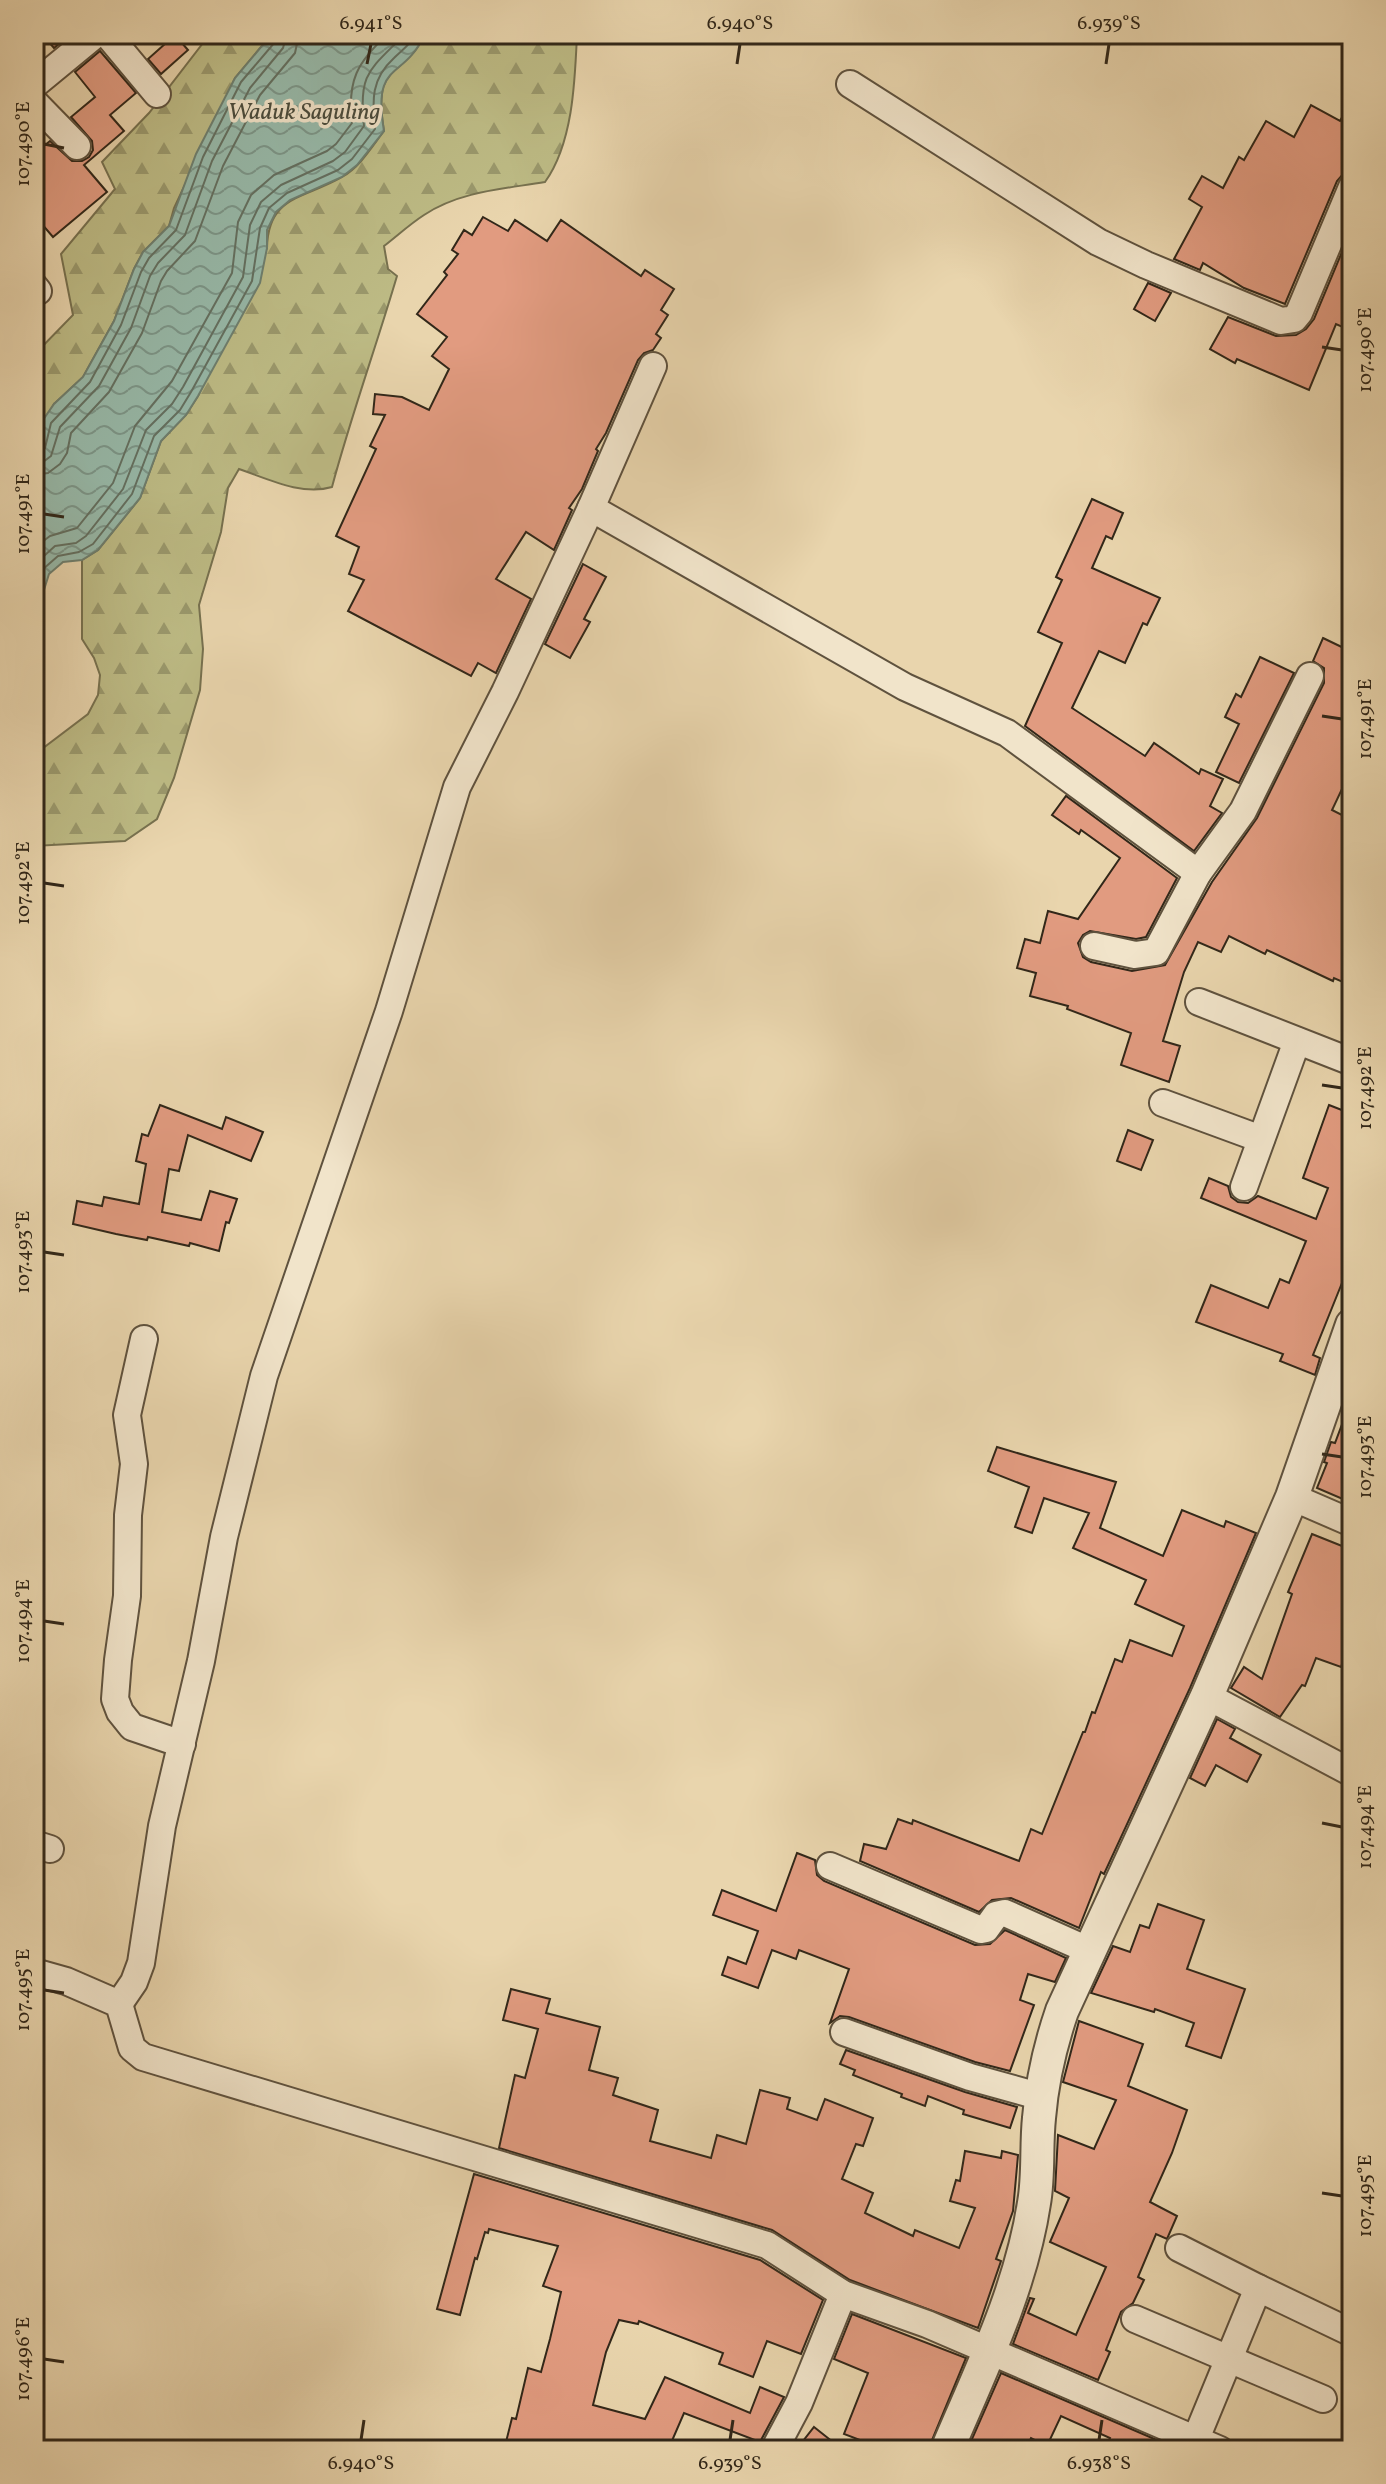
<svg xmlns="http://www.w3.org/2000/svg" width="1386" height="2484" viewBox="0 0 1386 2484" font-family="Vollkorn,serif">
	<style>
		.forest { fill: url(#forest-firs); stroke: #77714f; stroke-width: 2 }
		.water { fill: url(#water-waves); stroke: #6e7f6f; stroke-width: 2 }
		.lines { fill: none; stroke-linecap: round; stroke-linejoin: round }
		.shore { stroke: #647061; stroke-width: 2 }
		.building { fill: #e19b80; stroke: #312719; stroke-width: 2 }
		.minor-casing { stroke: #5f523e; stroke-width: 30 }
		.tertiary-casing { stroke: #5f523e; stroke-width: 36 }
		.minor { stroke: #f1e4ca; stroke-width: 26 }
		.tertiary { stroke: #f1e4ca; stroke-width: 32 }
		.ticks { fill: none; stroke: #312719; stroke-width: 3 }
		.labels { text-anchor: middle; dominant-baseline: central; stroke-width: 7; stroke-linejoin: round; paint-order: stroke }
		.water-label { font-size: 24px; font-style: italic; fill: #4a4c3d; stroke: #f1e4ca }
		.neatline { fill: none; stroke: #312719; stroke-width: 3 }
		.ticks-label { font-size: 20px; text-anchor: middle; fill: #312719 }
	</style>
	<defs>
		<pattern id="forest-firs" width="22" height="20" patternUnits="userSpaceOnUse" patternTransform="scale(2)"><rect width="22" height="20" fill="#bdbb85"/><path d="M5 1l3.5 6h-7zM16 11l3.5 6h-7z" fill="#9a986c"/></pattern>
		<pattern id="water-waves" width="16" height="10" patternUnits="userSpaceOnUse" patternTransform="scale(2)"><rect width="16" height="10" fill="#97b9a9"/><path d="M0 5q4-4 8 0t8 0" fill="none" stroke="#7c9689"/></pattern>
	</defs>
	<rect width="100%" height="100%" fill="#e9d5ad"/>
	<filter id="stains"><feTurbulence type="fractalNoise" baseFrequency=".0025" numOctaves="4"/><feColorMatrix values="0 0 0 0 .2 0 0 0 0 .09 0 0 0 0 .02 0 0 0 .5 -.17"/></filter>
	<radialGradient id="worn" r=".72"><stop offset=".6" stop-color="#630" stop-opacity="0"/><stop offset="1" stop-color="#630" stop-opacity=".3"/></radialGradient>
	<g class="forest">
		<path d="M210,34h62l-37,44 -61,130 -5,18 -26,26 -9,17 -20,52 -31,56 -29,27 -16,33 -1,17 -3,5v-104l39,-40 -12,-61 54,-65 -13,-27 47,-49z"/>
		<path d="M425,34h152c-2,47 -4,109 -32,148 -41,7 -85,9 -121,33 -14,9 -27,21 -40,31l4,23 9,7c-21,71 -46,140 -65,211 -30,9 -64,-8 -93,-18l-11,19 -7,44 -22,73 4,44 -3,41 -26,88 -17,41 -32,22 -91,5v-91l54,-41 10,-19 2,-20 -6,-17 -12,-19v-79l16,-10 42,-52 21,-57 25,-26 12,-19 69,-148c1,-53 38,-49 75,-71 18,-10 29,-29 42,-46 -12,-72 18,-49 41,-97z"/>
	</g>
	<path class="water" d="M272,34h153c-22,48 -53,25 -41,97l-27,34 -15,12 -52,23 -14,12 -9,18v18l-7,35 -62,113 -12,19 -25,26 -21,57 -42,52 -16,10 -19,2 -14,12 -6,19 -9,8v-142l3,-5 6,-34 11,-16 29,-27 31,-56 20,-52 9,-17 26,-26 27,-72 39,-76z"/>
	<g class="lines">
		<g class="shore">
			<path d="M34,453l11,-5 6,-25 39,-41 31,-57 20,-53 8,-14 27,-28 27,-73 38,-75 34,-40 2,-8"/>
			<path d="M34,463l9,-1 8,-6 9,-29 39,-41 32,-58 19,-52 8,-13 27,-28 27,-74 38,-73 33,-40 4,-14"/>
			<path d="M34,475l14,-2 12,-9 7,-11 4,-20 38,-41 33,-59 19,-52 6,-10 28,-30 28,-75 37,-71 35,-42 4,-19"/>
			<path d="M34,548l16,-12 27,-8 36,-45 22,-57 37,-45 60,-108 6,-51 13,-27 23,-20 53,-24 9,-7 16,-21c-5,-42 5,-61 36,-89"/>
			<path d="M34,565l21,-19 21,-3 10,-7 37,-47 23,-59 26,-26 11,-17 60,-110 7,-52 11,-23 20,-17 52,-24 12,-9 19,-26c-6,-54 6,-56 41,-92"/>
			<path d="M34,590l8,-20 16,-14 21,-4 14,-8 39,-50 22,-58 26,-26 11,-18 61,-111 8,-53 9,-20 18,-15 51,-23 14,-11 23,-30c-3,-29 -4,-50 19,-71 8,-8 17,-14 22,-24"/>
		</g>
	</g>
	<g class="building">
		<path d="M42,34h29l-17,14z"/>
		<path d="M175,35l13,15 -27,24 -13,-15z"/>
		<path d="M100,51l36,42 -26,22 14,16 -40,34 23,27 -54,45 -19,-22v-61l16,-13 22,20h10l7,-4 4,-7 -1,-9 -21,-24 24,-20 -20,-25z"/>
		<path d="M1352,99v72l-9,3 -6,7 -52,123 -41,-16 -41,-25 -3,7 -26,-11 28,-52 -13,-8 13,-23 21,12 16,-31 5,3 22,-39 28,16 17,-32 29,16z"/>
		<path d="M483,217l25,14 7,-11 32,21 14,-21 80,56 4,-6 29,19 -13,21 7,5 -12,19 5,4 -8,12 -9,3 -6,7 -32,73 -10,16 2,2 -16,38 -13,19 3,2 -18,40 -28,-18 -30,47 35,20 -35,74 -18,-10 -7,13 -123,-65 16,-31 -15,-6 10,-27 -23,-11 40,-87 -6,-3 15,-31 -12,-1 2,-20 27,3 27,13 20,-41 -17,-13 15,-19 -30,-23 30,-39 -3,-3 14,-18 -6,-4 12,-20 8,5z"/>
		<path d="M1352,228v103l-16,-7 -27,66 -72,-31 -2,4 -25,-14 18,-32 48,19 20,-1 10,-6 8,-10z"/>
		<path d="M1148,283l23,10 -16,28 -21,-12z"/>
		<path d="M1092,499l31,14 -11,26 -6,-3 -14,32 68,30 -13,27 -4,-2 -18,40 -26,-12 -27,57 73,48 9,-13 45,31 2,-5 22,10 -13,27 12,7 -28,38 -169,-125 37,-83 -24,-11 24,-52 -6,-3z"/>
		<path d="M583,564l23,13 -22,42 6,3 -20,36 -25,-14z"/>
		<path d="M1323,638l29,14v116l-20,42 20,10v166l-18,-8 -1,3 -66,-31 -2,4 -36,-18 -8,16 -23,-10 -14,30 -21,69 17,5 -11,36 -48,-17 10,-32 -64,-24 1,-3 -38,-10 6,-23 -19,-5 8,-29 15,4 8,-32 30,8 42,-61 -39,-28 -2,4 -27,-19 14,-19 111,82 -31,59 -10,2 -46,-8 -7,4 -5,8 5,14 8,5 41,9 33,-6 47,-83 45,-64 67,-135v-15l-11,-7z"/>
		<path d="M1260,657l34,16 -55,110 -23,-11 23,-48 -14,-7 11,-23 5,3z"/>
		<path d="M160,1105l62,24 4,-12 37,15 -12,29 -63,-26 -9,36 -10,-2 -7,43 39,8 9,-29 27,8 -8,24 -3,-1 -7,29 -29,-8 -1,3 -41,-9 -1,3 -31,-6 -43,-10 4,-23 25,5 2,-9 35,7 7,-40 -10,-3 6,-27 6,2z"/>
		<path d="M1329,1105l23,9v173l-10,-4 -29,72 7,3 -5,17 -35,-14 3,-7 -87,-32 15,-37 57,23 12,-29 9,4 17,-42 -105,-43 8,-20 19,8 3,11 7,5 10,1 10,-7 58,23 12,-31 -25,-10z"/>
		<path d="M1128,1130l25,10 -12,30 -24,-9z"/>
		<path d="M1350,1403l2,1v99l-35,-15 10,-25 -3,-1 7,-20 4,1z"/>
		<path d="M997,1447l119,35 -16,46 63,28 19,-46 42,17 2,-6 30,12 -66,155 -86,186 -3,-2 -22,56 -68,-30 -19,2 -13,12 -119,-51 4,-17 22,5 12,-30 14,5 1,-4 106,41 12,-32 11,5 41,-102h2l7,-20 3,1 20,-54 7,3 8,-22 42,16 12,-30 -49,-22 11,-24 -73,-32 16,-35 -45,-15 -12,35 -17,-6 14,-40 -41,-16z"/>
		<path d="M1312,1534l40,16v114l-9,-3 -2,6 -25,-9 -11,28 -3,-1 -22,32 -49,-29 13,-21 18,12 30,-85 -4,-2z"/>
		<path d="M1217,1719l18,10 -5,9 31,17 -14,27 -31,-17 -11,21 -15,-8z"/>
		<path d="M797,1853l18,7 2,15 7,6 151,64 15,-1 15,-14 61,28 -11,24 -27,-8 -8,26 14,5 -24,66 -35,-9 -126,-45 -9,-1 -10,7 19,-54 -50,-19 -3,9 -24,-9 -14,38 -36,-13 6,-18 18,7 12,-33 -45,-16 9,-25 54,21z"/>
		<path d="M1158,1904l46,16 -17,49 58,20 -24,69 -35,-12 8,-23 -39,-14 -1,3 -63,-19 22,-47 17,6 10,-27 9,3z"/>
		<path d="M511,1989l39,10 -4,14 54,14 -11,43 29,8 -5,17 45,15 -8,31 61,17 6,-23 29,9 14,-54 30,8 -3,11 30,11 8,-21 48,19 -10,28 -7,-2 -14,35 31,14 -8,20 48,23 2,-6 44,18 16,-40 -25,-7 6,-21 4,1 5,-30 36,7 1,-7 16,4 -5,56 -17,48 5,2 -23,67 -128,-48 -78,-50 -273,-82 16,-73 10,3 13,-49 -35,-9z"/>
		<path d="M1079,2021l64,23 -15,42 59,24 -15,43 -22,49 27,14 -10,23 -11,-5 -18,43 6,3 -11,23 -12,9 -15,38 4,2 -12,28 -85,-36 17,-46 4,1 -6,14 48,22 30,-68 -56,-25 19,-44 -14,-7 3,-56 36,14 22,-49 -53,-18z"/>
		<path d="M846,2050l119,42 52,15 -7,21 -47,-14 1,-4 -36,-14 -3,10 -24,-9 1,-3 -49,-19 2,-5 -15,-6z"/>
		<path d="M474,2174l286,86 63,40 -22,54 -34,-13 -14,36 -34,-13 4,-11 -84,-32 -1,3 -19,-4 -13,32 -13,53 52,14 20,-42 85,36 10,-26 24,10 -24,45 -76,-29 -16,37h-164l8,-32 4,1 12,-51 13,4 9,-33 11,-47 -18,-6 15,-40 -69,-17 -1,4 -3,-1 -8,27 -2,-1 -15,57 -23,-6z"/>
		<path d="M852,2314l114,44 -38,92h-42l-42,-16 24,-61 -34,-14z"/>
		<path d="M1001,2373l179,77h-75l5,-12 -49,-22 -14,30 -16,-8 -5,12h-54l-4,-2z"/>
		<path d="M814,2427l29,23h-47z"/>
	</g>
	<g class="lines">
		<defs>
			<g id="minor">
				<path d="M107,34l50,60"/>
				<path d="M850,84l248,158 48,23 135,56 13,-2 5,-6 53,-126"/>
				<path d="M34,85l62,-51"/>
				<path d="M34,102l43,44"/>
				<path d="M34,286l4,5"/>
				<path d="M591,508l314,179 102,46 191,140"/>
				<path d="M1094,946l41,9 21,-3 42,-79 45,-62 67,-135"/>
				<path d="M1199,1002l153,60"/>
				<path d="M1163,1103l98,36"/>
				<path d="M1244,1187l53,-146"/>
				<path d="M144,1339l-17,76 7,49 -6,51 -1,81 -9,64 -3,39 5,13 12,15 50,17"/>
				<path d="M1292,1497l60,26"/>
				<path d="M1207,1696l145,77"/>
				<path d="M34,1844l16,5"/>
				<path d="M830,1866l151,64 5,-1 10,-14 9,-2 83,37"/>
				<path d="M34,1972l32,9 53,23 13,44 11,9 624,188 76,49 84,30 293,126"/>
				<path d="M119,2004l15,-22 7,-19 21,-137 39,-165 23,-124 40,-161 125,-365 68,-224 48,-95 86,-184 62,-142"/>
				<path d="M844,2032l126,45 72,20"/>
				<path d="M1179,2248l79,40"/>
				<path d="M1135,2319l188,80"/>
				<path d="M1195,2441l63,-153 94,45"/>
				<path d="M774,2450l25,-47 44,-109"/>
			</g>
			<path id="tertiary" d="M947,2450c34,-80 74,-161 87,-247 5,-28 2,-57 5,-85 3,-36 11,-72 23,-107l145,-315 85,-199 60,-172"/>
		</defs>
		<use href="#minor" class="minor-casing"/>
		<use href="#tertiary" class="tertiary-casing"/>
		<use href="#minor" class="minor"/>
		<use href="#tertiary" class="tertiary"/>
	</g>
	<path class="ticks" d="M367,64l4,-20M737,64l3,-20M1106,64l3,-20M44,144l20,4M1322,347l20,3M44,514l20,3M1322,716l20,3M44,883l20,3M1322,1085l20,3M44,1252l20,3M1322,1454l20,3M44,1621l20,3M1322,1823l20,4M44,1990l20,3M1322,2193l20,3M44,2359l20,3M361,2440l3,-20M730,2440l3,-20M1099,2440l3,-20"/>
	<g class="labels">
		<g class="water-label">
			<text x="304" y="113">Waduk Saguling</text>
		</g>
	</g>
	<rect width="1386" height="2484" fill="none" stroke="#e9d5ad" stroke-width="88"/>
	<rect x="44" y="44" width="1298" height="2396" class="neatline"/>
	<g class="ticks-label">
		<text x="371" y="29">6.941°S</text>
		<text x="740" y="29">6.940°S</text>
		<text x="1109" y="29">6.939°S</text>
		<text transform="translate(22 144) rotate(-90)" y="7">107.490°E</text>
		<text transform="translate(1364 350) rotate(-90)" y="7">107.490°E</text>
		<text transform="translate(22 514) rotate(-90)" y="7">107.491°E</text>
		<text transform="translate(1364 719) rotate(-90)" y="7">107.491°E</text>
		<text transform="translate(22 883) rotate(-90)" y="7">107.492°E</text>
		<text transform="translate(1364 1088) rotate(-90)" y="7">107.492°E</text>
		<text transform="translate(22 1252) rotate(-90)" y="7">107.493°E</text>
		<text transform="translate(1364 1457) rotate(-90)" y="7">107.493°E</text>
		<text transform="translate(22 1621) rotate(-90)" y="7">107.494°E</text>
		<text transform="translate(1364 1827) rotate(-90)" y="7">107.494°E</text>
		<text transform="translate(22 1990) rotate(-90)" y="7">107.495°E</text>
		<text transform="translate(1364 2196) rotate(-90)" y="7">107.495°E</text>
		<text transform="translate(22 2359) rotate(-90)" y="7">107.496°E</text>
		<text x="361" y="2469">6.940°S</text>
		<text x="730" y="2469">6.939°S</text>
		<text x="1099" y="2469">6.938°S</text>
	</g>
	<rect width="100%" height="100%" filter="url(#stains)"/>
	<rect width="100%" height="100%" fill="url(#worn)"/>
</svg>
